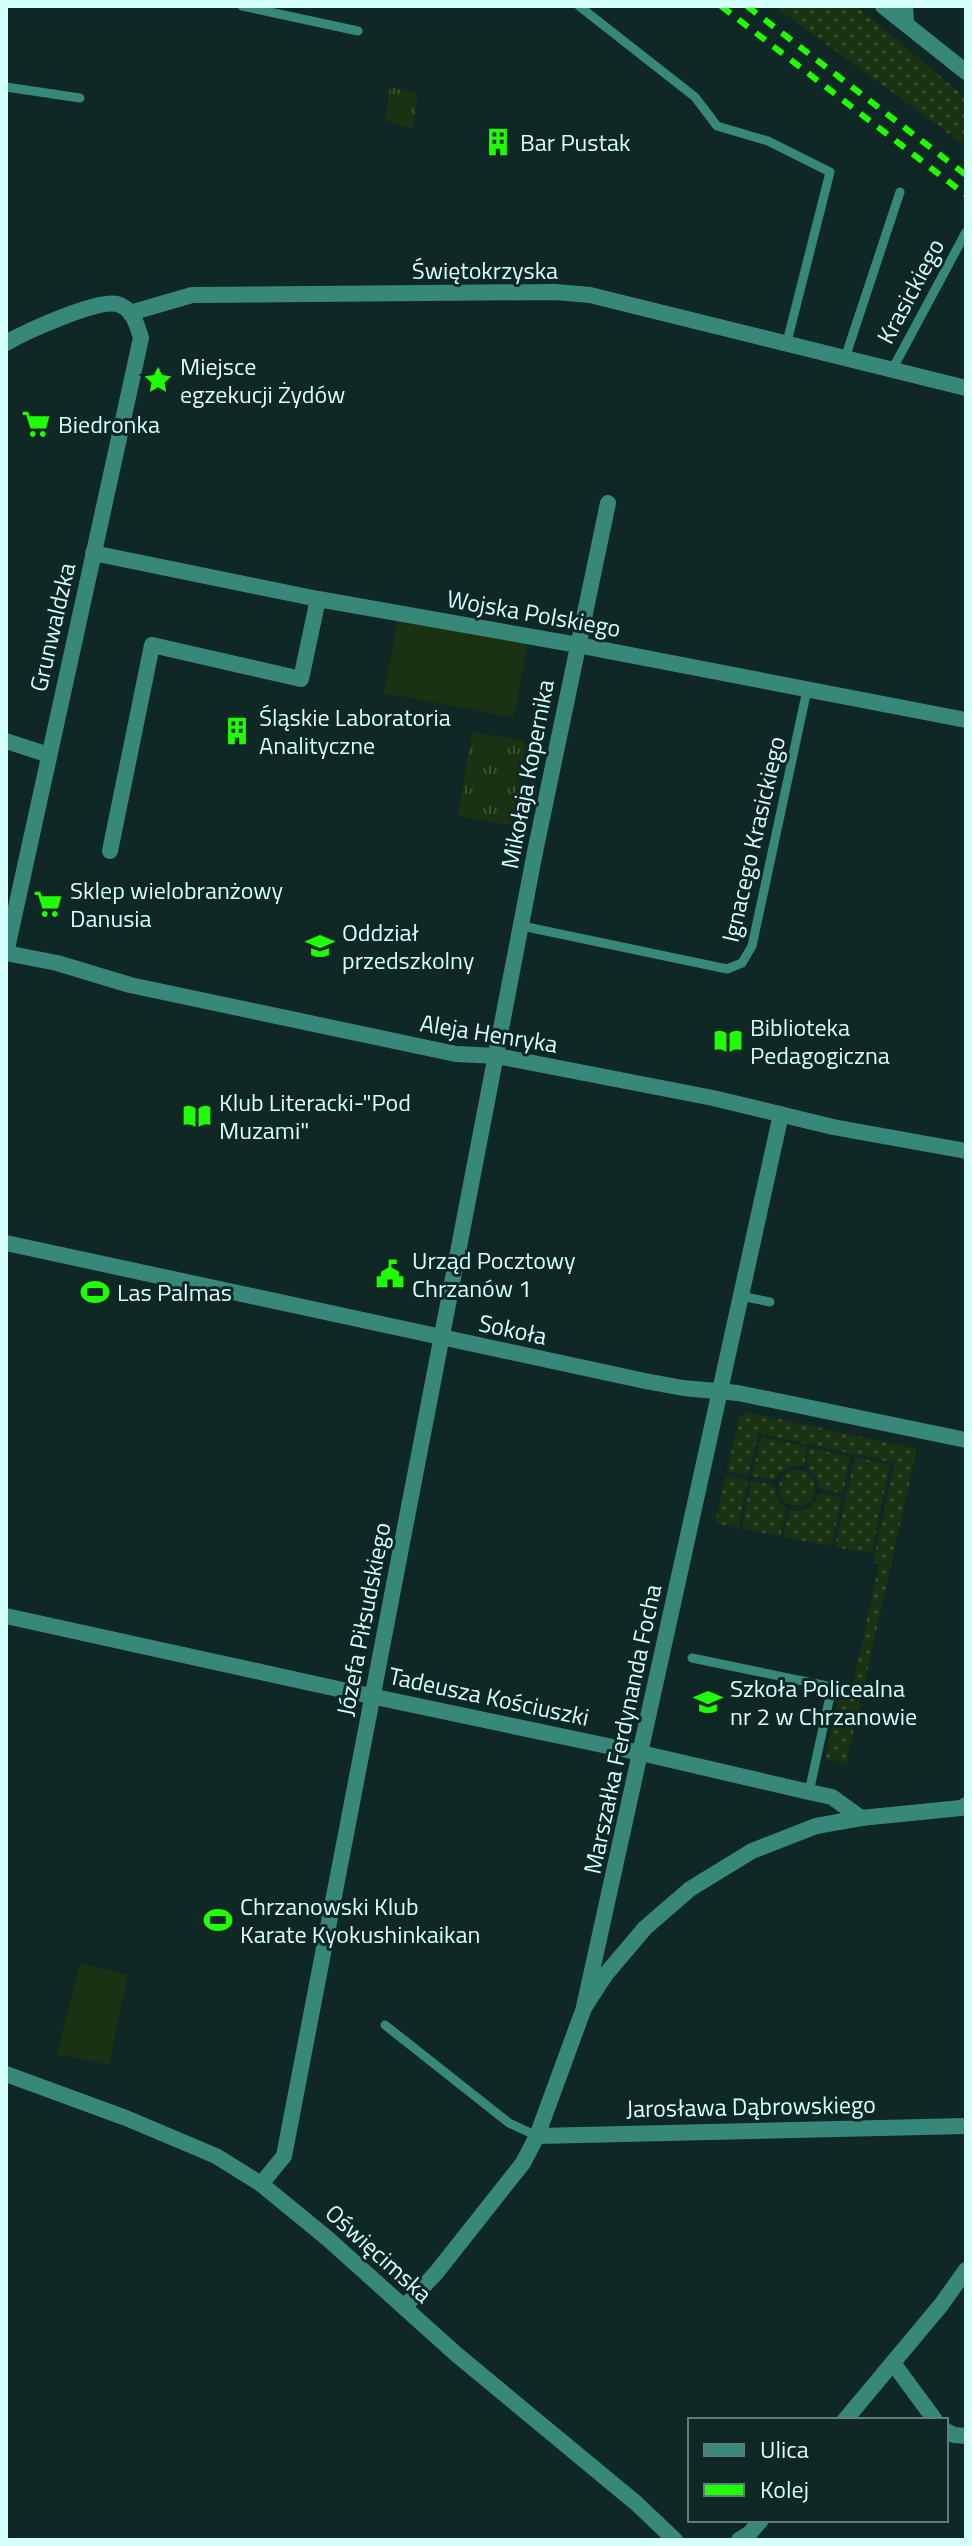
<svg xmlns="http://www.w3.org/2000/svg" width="972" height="2546" viewBox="0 0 972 2546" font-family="'Titillium Web',sans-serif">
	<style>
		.grass { fill: url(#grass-dots) }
		.park { fill: url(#park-tufts) }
		.pitch { fill: #1a3211 }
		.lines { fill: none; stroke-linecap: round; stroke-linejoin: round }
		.service { stroke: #38887a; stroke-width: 9 }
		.minor { stroke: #38887a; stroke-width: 16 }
		.tertiary { stroke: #38887a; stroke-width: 16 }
		.rail { stroke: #1fff01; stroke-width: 6; stroke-dasharray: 12 10; stroke-linecap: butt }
		.labels { text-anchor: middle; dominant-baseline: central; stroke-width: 6; stroke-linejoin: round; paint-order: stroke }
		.poi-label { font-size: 24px; fill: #d5fffb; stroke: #0f2826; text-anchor: start }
		.street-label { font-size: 24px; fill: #d5fffb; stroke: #0f2826 }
	</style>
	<defs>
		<pattern id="grass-dots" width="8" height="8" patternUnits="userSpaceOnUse" patternTransform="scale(2)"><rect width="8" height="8" fill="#1a3211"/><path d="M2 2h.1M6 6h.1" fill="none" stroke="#3a5135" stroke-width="1.8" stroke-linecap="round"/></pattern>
		<pattern id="park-tufts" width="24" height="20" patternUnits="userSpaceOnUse" patternTransform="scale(2)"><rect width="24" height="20" fill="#1a3211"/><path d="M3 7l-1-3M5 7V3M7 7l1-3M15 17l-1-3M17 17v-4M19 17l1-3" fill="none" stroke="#3a5135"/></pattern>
	</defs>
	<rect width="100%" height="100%" fill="#0f2826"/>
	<g class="grass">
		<path d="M774,6h82l110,92v48z"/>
		<path d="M747,1412l170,37 -71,316 -21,-6 13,-58 13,-6 28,-131 -6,-2 22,-99 -137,-30 -10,42 -21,-4 12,-53z"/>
		<path d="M761,1437l46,10 -3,19c-14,-1 -22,2 -29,14l-23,-4z"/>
		<path d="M809,1448l41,9 -7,36 -23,-4 -3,-12 -11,-10z"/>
		<path d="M855,1457l35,8 -19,88 -36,-6z"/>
		<circle cx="797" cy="1488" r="18"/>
		<path d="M726,1476l22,4 -10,48 -23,-5z"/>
		<path d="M751,1481l23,4 4,16 9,8 -7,27 -38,-7z"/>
		<path d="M820,1493l22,5 -11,48 -48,-9 7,-27c14,3 24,-3 30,-17z"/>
	</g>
	<g class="park">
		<path d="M390,87l28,7 -5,34 -28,-7z"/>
		<path d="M472,732l54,9 -14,84 -54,-9z"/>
	</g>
	<g class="pitch">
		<path d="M398,618l130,25 -14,75 -130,-25z"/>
		<path d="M80,1963l48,12 -19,90 -52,-11z"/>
	</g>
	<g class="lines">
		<g class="service">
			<path d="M242,6l116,25"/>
			<path d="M579,6l116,91 22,29 51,15 62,31 -43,170"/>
			<path d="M6,87l74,11"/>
			<path d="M845,358l55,-166"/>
			<path d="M892,370l74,-138"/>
			<path d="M522,926l205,43 15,-6 10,-17 55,-256"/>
			<path d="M741,1296l29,6"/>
			<path d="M692,1658l140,29 -23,105"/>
			<path d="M385,2025l124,98 28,13"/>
		</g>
		<g class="minor">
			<path d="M905,6l1,18"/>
			<path d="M130,313l62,-18 363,-3 35,3 376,93"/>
			<path d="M6,343c19,-11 91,-44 111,-39 16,4 20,21 24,34l-135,615"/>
			<path d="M93,553l225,46 260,46 388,75"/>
			<path d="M6,741l43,14"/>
			<path d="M110,851l42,-206 149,34 17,-80"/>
			<path d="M6,953l51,10 73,22 326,69 41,2 216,42 120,29 133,24"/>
			<path d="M6,1243l639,138 38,7 55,5 228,47"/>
			<path d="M6,1616l341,75 294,62 168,39 23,5 29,21"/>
			<path d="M584,2007l197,-893"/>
			<path d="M537,2136l429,-10"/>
			<path d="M261,2184l23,-28 251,-1304 73,-349"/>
			<path d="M893,2363l42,57"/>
			<path d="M845,2420l96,-115 25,-35"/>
			<path d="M946,2431l8,4 12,1"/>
			<path d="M739,2540l11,-7 11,-13"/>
		</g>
		<g class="tertiary">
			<path d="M883,6l83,66"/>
			<path d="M6,2074l120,44 90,38 45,28 66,54 129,116 180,149 39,37"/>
			<path d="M404,2307l32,-34 87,-110 14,-27 47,-128 22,-34 39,-46 45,-39 62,-38 64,-25 45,-8 100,-10 5,-3"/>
		</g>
		<g class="rail">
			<path d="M721,6l245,189"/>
			<path d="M747,6l219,169"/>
		</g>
	</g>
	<defs>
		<symbol id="building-bare" viewBox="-9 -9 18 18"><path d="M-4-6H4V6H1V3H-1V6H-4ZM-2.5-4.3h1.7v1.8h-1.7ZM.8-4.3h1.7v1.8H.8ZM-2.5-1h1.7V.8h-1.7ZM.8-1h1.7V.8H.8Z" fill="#1fff01" stroke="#0f2826" stroke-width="2.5" paint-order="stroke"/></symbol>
		<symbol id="sight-bare" viewBox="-9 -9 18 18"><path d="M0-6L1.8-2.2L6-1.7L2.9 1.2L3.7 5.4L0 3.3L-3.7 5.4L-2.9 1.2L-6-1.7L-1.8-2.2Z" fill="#1fff01" stroke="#0f2826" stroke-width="2.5" paint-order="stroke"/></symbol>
		<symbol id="supermarket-bare" viewBox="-9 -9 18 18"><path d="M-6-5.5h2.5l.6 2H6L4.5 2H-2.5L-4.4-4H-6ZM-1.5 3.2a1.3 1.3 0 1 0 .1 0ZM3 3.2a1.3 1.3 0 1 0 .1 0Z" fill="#1fff01" stroke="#0f2826" stroke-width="2.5" paint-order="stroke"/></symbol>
		<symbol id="school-bare" viewBox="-9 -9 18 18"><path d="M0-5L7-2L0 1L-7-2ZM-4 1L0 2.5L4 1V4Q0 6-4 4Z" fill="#1fff01" stroke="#0f2826" stroke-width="2.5" paint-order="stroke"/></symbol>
		<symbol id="library-bare" viewBox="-9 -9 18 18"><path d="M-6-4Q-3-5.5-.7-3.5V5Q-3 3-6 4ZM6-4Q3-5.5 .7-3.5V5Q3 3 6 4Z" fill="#1fff01" stroke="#0f2826" stroke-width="2.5" paint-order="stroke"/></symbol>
		<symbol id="civic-bare" viewBox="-9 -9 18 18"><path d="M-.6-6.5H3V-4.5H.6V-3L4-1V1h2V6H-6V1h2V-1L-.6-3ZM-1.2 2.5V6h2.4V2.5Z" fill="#1fff01" stroke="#0f2826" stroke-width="2.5" paint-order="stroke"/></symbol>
		<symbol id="stadium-bare" viewBox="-9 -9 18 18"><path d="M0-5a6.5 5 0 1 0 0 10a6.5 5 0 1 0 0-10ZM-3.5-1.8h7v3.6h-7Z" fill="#1fff01" stroke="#0f2826" stroke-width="2.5" paint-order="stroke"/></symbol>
	</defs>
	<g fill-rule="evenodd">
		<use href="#building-bare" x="478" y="122" width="40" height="40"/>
		<use href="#sight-bare" x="138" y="360" width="40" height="40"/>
		<use href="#supermarket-bare" x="16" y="404" width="40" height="40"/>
		<use href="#building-bare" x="217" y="711" width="40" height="40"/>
		<use href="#supermarket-bare" x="28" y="884" width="40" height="40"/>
		<use href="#school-bare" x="300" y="926" width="40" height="40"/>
		<use href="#library-bare" x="708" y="1021" width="40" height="40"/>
		<use href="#library-bare" x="177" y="1096" width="40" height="40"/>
		<use href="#civic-bare" x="370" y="1254" width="40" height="40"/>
		<use href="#stadium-bare" x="75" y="1272" width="40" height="40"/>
		<use href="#school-bare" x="688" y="1682" width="40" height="40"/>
		<use href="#stadium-bare" x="198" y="1900" width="40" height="40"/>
	</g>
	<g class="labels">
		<g class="poi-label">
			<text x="520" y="142">Bar Pustak</text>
			<text x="180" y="366">Miejsce<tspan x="180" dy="28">egzekucji Żydów</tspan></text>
			<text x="58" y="424">Biedronka</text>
			<text x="259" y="717">Śląskie Laboratoria<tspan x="259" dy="28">Analityczne</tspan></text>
			<text x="70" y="890">Sklep wielobranżowy<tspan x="70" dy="28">Danusia</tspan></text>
			<text x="342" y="932">Oddział<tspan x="342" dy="28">przedszkolny</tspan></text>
			<text x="750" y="1027">Biblioteka<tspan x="750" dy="28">Pedagogiczna</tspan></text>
			<text x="219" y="1102">Klub Literacki-"Pod<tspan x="219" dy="28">Muzami"</tspan></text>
			<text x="412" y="1260">Urząd Pocztowy<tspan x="412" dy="28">Chrzanów 1</tspan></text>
			<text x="117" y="1292">Las Palmas</text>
			<text x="730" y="1688">Szkoła Policealna<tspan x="730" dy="28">nr 2 w Chrzanowie</tspan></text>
			<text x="240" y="1906">Chrzanowski Klub<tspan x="240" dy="28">Karate Kyokushinkaikan</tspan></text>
		</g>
		<g class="street-label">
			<text x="485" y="270">Świętokrzyska</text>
			<text transform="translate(910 291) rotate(-62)">Krasickiego</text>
			<text transform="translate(534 613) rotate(10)">Wojska Polskiego</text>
			<text transform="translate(52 627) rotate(-77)">Grunwaldzka</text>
			<text transform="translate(527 774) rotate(-79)">Mikołaja Kopernika</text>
			<text transform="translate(753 839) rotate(-77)">Ignacego Krasickiego</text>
			<text transform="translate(489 1033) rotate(9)">Aleja Henryka</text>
			<text transform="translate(513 1329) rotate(12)">Sokoła</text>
			<text transform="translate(363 1619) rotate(-79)">Józefa Piłsudskiego</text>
			<text transform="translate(489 1696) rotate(12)">Tadeusza Kościuszki</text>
			<text transform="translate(622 1729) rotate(-78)">Marszałka Ferdynanda Focha</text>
			<text transform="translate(751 2106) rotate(-1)">Jarosława Dąbrowskiego</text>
			<text transform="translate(379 2253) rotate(42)">Oświęcimska</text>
		</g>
	</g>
	<rect width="972" height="2546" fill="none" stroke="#d5fffb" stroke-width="16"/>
	<rect x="688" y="2418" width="260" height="104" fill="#0f2826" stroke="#5e7e7b" stroke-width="2"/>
	<rect x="704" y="2444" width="40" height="12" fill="#38887a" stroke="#5e7e7b" stroke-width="2"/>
	<text x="760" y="2458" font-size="24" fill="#d5fffb">Ulica</text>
	<rect x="704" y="2484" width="40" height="12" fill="#1fff01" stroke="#5e7e7b" stroke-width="2"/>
	<text x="760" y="2498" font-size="24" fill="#d5fffb">Kolej</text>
</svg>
